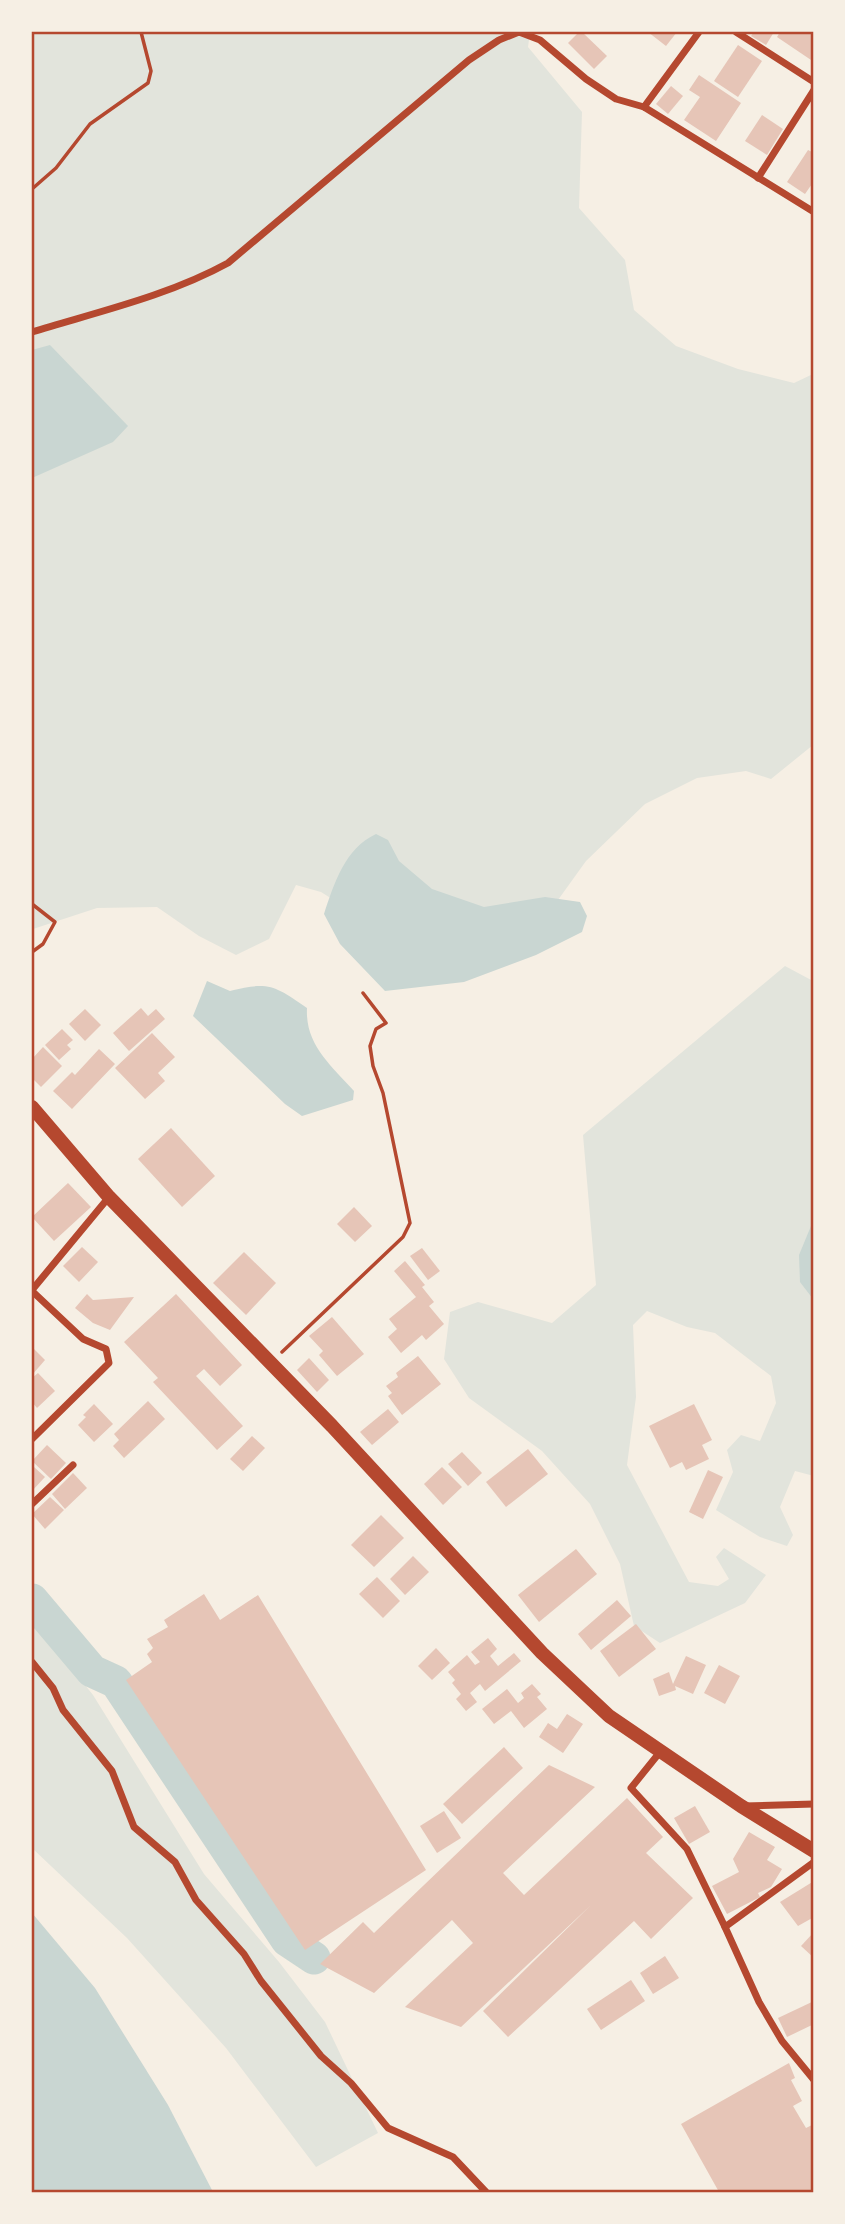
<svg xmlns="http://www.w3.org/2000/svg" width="845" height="2224" viewBox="0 0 845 2224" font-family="Barlow,sans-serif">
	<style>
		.green { fill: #e2e4dc }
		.water { fill: #c9d6d2 }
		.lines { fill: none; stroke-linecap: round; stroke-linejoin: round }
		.river { stroke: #c9d6d2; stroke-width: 33 }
		.building { fill: #e6c5b7 }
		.path { stroke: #b5482f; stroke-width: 3.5 }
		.minor { stroke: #b5482f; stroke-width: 7 }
		.primary { stroke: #b5482f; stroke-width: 14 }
		.neatline { fill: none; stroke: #b5482f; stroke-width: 2.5 }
	</style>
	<rect width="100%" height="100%" fill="#f6efe4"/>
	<g class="green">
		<path d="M32,32h498l-2,15 54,65 -3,96 46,52 9,50 42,36 62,23 56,14 19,-9v371l-42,34 -25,-8 -49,7 -52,26 -59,57 -46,64 -144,14 -75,-47 -25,-7 -27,54 -33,16 -37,-19 -42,-29 -60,1 -64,21 -1,-1z"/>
		<path d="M785,966l28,15 1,495 -19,-5 -15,36 13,28 -6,11 -27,-9 -44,-27 17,-38 -6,-22 14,-15 19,6 16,-38 -5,-27 -56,-43 -28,-6 -40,-16 -14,14 3,72 -9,68 62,117 29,4 11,-7 -13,-22 8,-9 42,27 -21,28 -85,40 -26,-17 -14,-62 -30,-60 -48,-53 -73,-53 -25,-39 6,-47 28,-10 74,21 44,-38 -13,-150z"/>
		<path d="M32,1619l61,76 111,179 75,88 46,60 53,111 -62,34 -90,-119 -99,-110 -95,-90z"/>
	</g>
	<g class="water">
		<path d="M50,345l78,81 -15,16 -81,36v-128z"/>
		<path d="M376,834l12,6 11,21 33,28 52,18 61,-10 35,5 7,14 -5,16 -46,23 -72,27 -79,9 -45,-47 -16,-30c10,-30 21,-66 52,-80z"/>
		<path d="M207,981l23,10c39,-10 45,-5 77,17 -2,37 24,57 47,83l-1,9 -51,16 -17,-12 -92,-88z"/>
		<path d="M813,1225h1l-1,74 -13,-17 -1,-27 12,-29z"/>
		<path d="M32,1913l63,75 73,117 45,87h-181z"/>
	</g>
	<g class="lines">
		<path class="river" d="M32,1600l60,71 24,11 171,258 27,18"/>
	</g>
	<g class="building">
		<path d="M579,32h3l25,24 -13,13 -26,-26z"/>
		<path d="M648,32h29l-11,14z"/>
		<path d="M754,32h20l-8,13 -15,-9z"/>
		<path d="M780,32h34v30l-37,-25z"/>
		<path d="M738,45l24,16 -24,36 -24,-16z"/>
		<path d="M699,75l42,28 -25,38 -32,-21 16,-23 -11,-7z"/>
		<path d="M671,86l12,10 -15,18 -12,-10z"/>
		<path d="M762,115l21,14 -16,26 -22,-14z"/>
		<path d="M808,150l6,3v28l-9,13 -18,-12z"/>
		<path d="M141,1008l7,8 8,-7 9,10 -36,32 -16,-18z"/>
		<path d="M85,1009l16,16 -16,16 -16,-17z"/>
		<path d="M62,1029l11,11 -6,5 4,4 -12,11 -14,-15z"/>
		<path d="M152,1033l23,24 -17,16 7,8 -20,18 -30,-31z"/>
		<path d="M43,1047l19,19 -21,21 -9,-9v-19z"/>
		<path d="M99,1049l16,15 -43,45 -19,-18 19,-19 3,3z"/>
		<path d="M171,1128l44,48 -33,31 -44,-48z"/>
		<path d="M68,1183l23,24 -37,34 -22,-24z"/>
		<path d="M354,1207l18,19 -17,16 -18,-18z"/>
		<path d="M82,1247l16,15 -19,20 -16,-16z"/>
		<path d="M422,1248l18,23 -12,9 -18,-24z"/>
		<path d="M244,1252l32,31 -30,32 -33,-32z"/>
		<path d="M405,1261l20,24 -3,2 12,15 -5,4 15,18 -18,16 -4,-5 -21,18 -13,-16 9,-8 -8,-10 27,-22 -22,-26z"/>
		<path d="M87,1294l6,6 41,-3 -24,33 -17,-7 -18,-15z"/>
		<path d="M176,1294l66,71 -22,21 -16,-17 -8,7 47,50 -26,24 -64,-68 5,-4 -34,-36z"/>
		<path d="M332,1317l32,37 -27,22 -18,-21 4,-4 -14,-15z"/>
		<path d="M32,1347l13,13 -13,15z"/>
		<path d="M418,1356l23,28 -39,31 -14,-19 4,-3 -6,-7 12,-9 -2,-4z"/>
		<path d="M309,1358l20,22 -12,12 -20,-22z"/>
		<path d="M38,1373l17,18 -18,17 -5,-6v-24z"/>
		<path d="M148,1401l17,18 -41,39 -11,-12 6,-6 -5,-6z"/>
		<path d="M94,1404l19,20 -19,18 -16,-17 8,-8 -3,-2z"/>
		<path d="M694,1404l18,36 -10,5 7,14 -23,11 -4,-8 -12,6 -21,-42z"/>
		<path d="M388,1409l11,13 -27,23 -12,-13z"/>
		<path d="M252,1436l13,12 -22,23 -13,-12z"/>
		<path d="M47,1445l19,18 -15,16 -19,-18z"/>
		<path d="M528,1449l20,25 -42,33 -20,-25z"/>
		<path d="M462,1452l20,21 -14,13 -20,-22z"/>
		<path d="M34,1467l11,10 -13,14v-21z"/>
		<path d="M442,1467l20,20 -19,18 -19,-21z"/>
		<path d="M708,1470l15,7 -20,42 -14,-7z"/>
		<path d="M73,1473l14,15 -22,21 -13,-15z"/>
		<path d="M50,1497l14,13 -19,19 -13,-15z"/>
		<path d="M381,1515l23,23 -30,29 -23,-22z"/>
		<path d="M576,1549l21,25 -58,48 -21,-27z"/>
		<path d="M413,1556l16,16 -24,23 -15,-16z"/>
		<path d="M377,1577l23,24 -17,17 -24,-24z"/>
		<path d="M204,1594l16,26 38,-25 168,275 -121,80 -179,-270 26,-18 -5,-8 6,-6 -6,-9 21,-12 -4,-7z"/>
		<path d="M617,1600l14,16 -40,34 -13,-16z"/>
		<path d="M636,1624l20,25 -37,28 -19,-26z"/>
		<path d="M488,1638l9,11 -7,7 8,10 16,-13 7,8 -36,30 -5,-7 -10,9 7,9 -11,9 -10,-12 5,-5 -9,-11 3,-3 -7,-8 19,-17 8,10 5,-3 -9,-10z"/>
		<path d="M436,1648l14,15 -18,17 -14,-14z"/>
		<path d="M686,1656l20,9 -13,29 -18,-8 1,4 -17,6 -6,-17 16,-7 4,12z"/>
		<path d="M719,1665l21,11 -15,28 -21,-11z"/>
		<path d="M532,1684l9,10 -4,3 10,12 -23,19 -13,-17 -17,13 -12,-15 25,-20 11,14 6,-5 -3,-5z"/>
		<path d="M567,1714l16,10 -20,29 -24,-16 9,-14 9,6z"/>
		<path d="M504,1747l19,21 -61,56 -19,-20z"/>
		<path d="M549,1765l46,22 -92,86 21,22 103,-97 36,39 -17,16 47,45 -42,41 -17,-18 -126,116 -25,-26 108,-106 -130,122 -56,-20 68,-64 -21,-23 -78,73 -54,-29 43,-42 11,11z"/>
		<path d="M695,1806l15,26 -21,12 -15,-26z"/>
		<path d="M444,1811l17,27 -24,15 -17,-27z"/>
		<path d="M749,1832l26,15 -8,13 15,9 -11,18 -13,6 2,4 -33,17 -15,-28 27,-14 -6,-13z"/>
		<path d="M814,1881v36l-16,9 -18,-24z"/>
		<path d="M814,1932v26l-13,-12z"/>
		<path d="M665,1956l14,22 -26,16 -13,-21z"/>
		<path d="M631,1980l14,21 -44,29 -14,-21z"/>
		<path d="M814,2001v23l-27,13 -9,-19z"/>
		<path d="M789,2063l6,15 -4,2 11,21 -9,5 13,22 8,-4v68h-95l-38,-68z"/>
	</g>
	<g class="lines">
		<g class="path">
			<path d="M32,189l24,-21 34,-44 58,-41 3,-12 -10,-39"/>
			<path d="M32,904l23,18 -12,22 -11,8"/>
			<path d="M282,1352l121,-115 7,-14 -27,-130 -10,-27 -3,-20 6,-17 10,-6 -23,-30"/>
		</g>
		<g class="minor">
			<path d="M736,32l78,50"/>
			<path d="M644,107l55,-75"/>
			<path d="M758,178l56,-88"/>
			<path d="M32,332c65,-20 136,-36 196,-69l241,-203 30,-20 20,-8 21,8 46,39 30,20 28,8 170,105"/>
			<path d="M32,1290l77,-93"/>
			<path d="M32,1291l51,48 23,10 3,14 -77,76"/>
			<path d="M32,1504l41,-39"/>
			<path d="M32,1662l21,26 10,22 49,61 22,56 41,35 21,38 48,54 17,27 60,75 30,27 37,45 65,29 33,35"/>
			<path d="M660,1752l-29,36 56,61 38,78 89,-65"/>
			<path d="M744,1806l70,-2"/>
			<path d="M725,1927l34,75 23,39 32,39"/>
		</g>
		<path class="primary" d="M32,1107l77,90 223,229 210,227 67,63 132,90 73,45"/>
	</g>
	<rect width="845" height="2224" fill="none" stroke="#f6efe4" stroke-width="66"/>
	<rect x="33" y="33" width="779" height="2158" class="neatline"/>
</svg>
